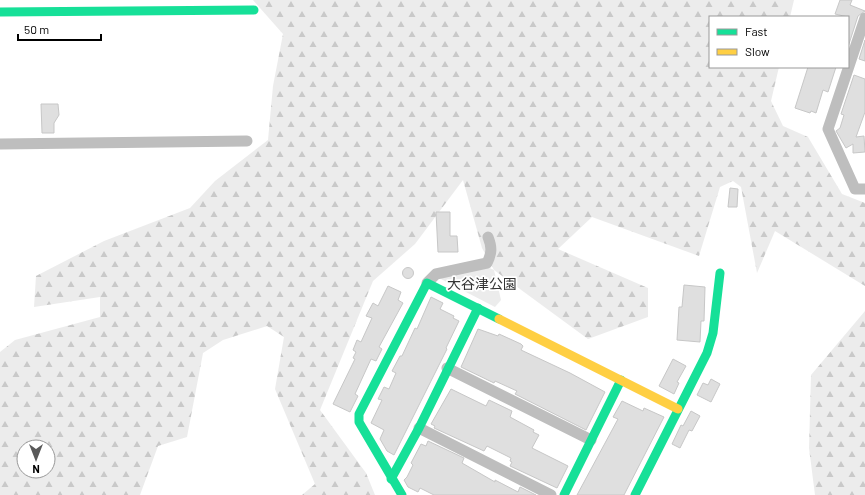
<svg xmlns="http://www.w3.org/2000/svg" width="865" height="495" viewBox="0 0 865 495" font-family="Barlow,'Noto Sans JP',sans-serif">
	<style>
		.forest { fill: url(#forest-firs); fill-rule: evenodd }
		.park { fill: #ececec }
		.building { fill: #dfdfdf; stroke: #c7c7c7 }
		.lines { fill: none; stroke-linecap: round; stroke-linejoin: round }
		.street { stroke: #bebebe; stroke-width: 11 }
		.fast { stroke: #16e098; stroke-width: 9 }
		.slow { stroke: #ffcf43; stroke-width: 9 }
		.labels { text-anchor: middle; dominant-baseline: central; stroke-width: 3.5; stroke-linejoin: round; paint-order: stroke }
		.park-label { font-size: 14px; fill: #333; stroke: #fff }
	</style>
	<defs>
		<pattern id="forest-firs" width="22" height="20" patternUnits="userSpaceOnUse"><rect width="22" height="20" fill="#ececec"/><path d="M5 1l3.5 6h-7zM16 11l3.5 6h-7z" fill="#c9c9c9"/></pattern>
	</defs>
	<rect width="100%" height="100%" fill="#fff"/>
	<g class="forest">
		<path d="M253,0h541l-4,17h-80v50h69l-8,34 12,25 25,11 34,57 23,9v83l-90,-55 -18,42 -16,-86 -8,-6 -13,6 -21,69 -107,-39 -34,32 90,39v29l-60,22 -94,-69 -12,-22 -19,-68 -48,64 -42,37 -53,129 46,63 9,22h-73l13,-11 -40,-95 9,-52 -17,-11 -44,14 -20,13 -16,84 -29,9 -18,49h-140v-143l15,-12 85,-23v-20l-66,10 2,-31 68,-35 86,-33 25,-27 53,-41 5,-54 10,-52zM24,447h24v24h-24z"/>
		<path d="M865,311v184h-50l-6,-47 2,-73z"/>
	</g>
	<path class="park" d="M485,266l9,4 7,30 -6,7 -56,-29z"/>
	<g class="building">
		<path d="M840,0h12l-2,5 15,6 -7,5 -10,31v-30l-13,-3z"/>
		<path d="M865,40v21l-6,-2z"/>
		<path d="M808,67h28l-8,25 -5,-2 -7,23 -5,-2 -1,2 -15,-5z"/>
		<path d="M854,75l11,4v33l-9,25 8,-1 1,16 -12,1v-9l-7,4 -10,-17 4,-3 4,-13 -3,-1z"/>
		<path d="M41,104h17l1,11 -5,8v10h-12z"/>
		<path d="M730,188l8,1 -1,18h-9z"/>
		<path d="M436,212h14v24h7l1,16h-20z"/>
		<circle cx="408" cy="273" r="5.5"/>
		<path d="M684,285l21,2 -1,34h-3l-1,21 -23,-2 2,-33h3z"/>
		<path d="M388,286l13,6 -3,8 5,3 -24,44 3,2 -6,12 -5,-2 -16,35 3,2 -8,16 -17,-8 22,-45 -2,-1 3,-6 -3,-2 4,-10 4,2 11,-24 -6,-2 7,-13 5,3z"/>
		<path d="M431,297l12,6 -3,6 14,7 -1,2 6,3 -13,27 1,1 -53,106 -7,-4 -7,-12 4,-9 -13,-7 11,-23 -4,-1 6,-12 5,2 7,-16 -4,-2 8,-15h2l13,-28 2,1z"/>
		<path d="M478,329l20,7 1,-2 22,10 2,2 -2,4 49,23 35,19 -19,38 -71,-36 2,-3 -22,-10 -1,2 -33,-16z"/>
		<path d="M673,359l13,7 -9,16 2,1 -5,11 -15,-8z"/>
		<path d="M711,379l9,5 -9,18 -14,-7 6,-12 5,2z"/>
		<path d="M451,389l35,17 3,-6 23,11 -2,6 24,13 -1,2 6,3 -7,13 36,18 -11,22 -47,-22 2,-4 -2,-1 1,-3 -24,-12 -3,5 -50,-23 1,-2 -4,-2z"/>
		<path d="M622,401l21,10 1,-3 20,9 -40,78h-47l41,-76 -5,-2z"/>
		<path d="M691,411l9,5 -8,15 -3,-1 -9,18 -8,-4 9,-19 2,1z"/>
		<path d="M428,441l36,17 -2,5 33,19v-2l23,12 2,-5 16,8h-102l-14,-7 -2,4 -10,-5 -4,-7 3,-3 6,-12 -2,-2 10,-19 5,2z"/>
	</g>
	<g class="lines">
		<g class="street">
			<path d="M865,18l-37,111 27,60h10"/>
			<path d="M0,144l247,-3"/>
			<path d="M427,283l9,-9 51,-11c5,-10 5,-16 1,-26"/>
			<path d="M447,368l144,72"/>
			<path d="M419,428l132,67"/>
		</g>
		<g class="fast">
			<path d="M0,12l254,-2"/>
			<path d="M391,479l28,-51 59,-120"/>
			<path d="M402,495l-43,-73v-8l68,-131 72,36"/>
			<path d="M564,495l57,-115"/>
			<path d="M635,495l72,-142 6,-20 7,-60"/>
		</g>
		<path class="slow" d="M499,319l179,90"/>
	</g>
	<g class="labels">
		<g class="park-label">
			<text x="482" y="283">大谷津公園</text>
		</g>
	</g>
	<rect x="709" y="16" width="140" height="52" fill="#ffffff" stroke="#999999"/>
	<rect x="717" y="29" width="20" height="6" fill="#16e098" stroke="#999999"/>
	<text x="745" y="36" font-size="12" fill="#000000">Fast</text>
	<rect x="717" y="49" width="20" height="6" fill="#ffcf43" stroke="#999999"/>
	<text x="745" y="56" font-size="12" fill="#000000">Slow</text>
	<g transform="translate(36 459) rotate(180)"><circle r="19" fill="#ffffff" stroke="#999999"/>
	<path d="M0-3L7 15L0 10L-7 15Z" fill="#595959"/>
	<text y="-6" font-size="11" font-weight="bold" text-anchor="middle" fill="#000000">N</text>
	</g>
	<path d="M18 34v6h83v-6" fill="none" stroke="#000000" stroke-width="2"/>
	<text x="24" y="34" font-size="12" fill="#000000" stroke="#ffffff" stroke-width="3" paint-order="stroke">50 m</text>
</svg>
